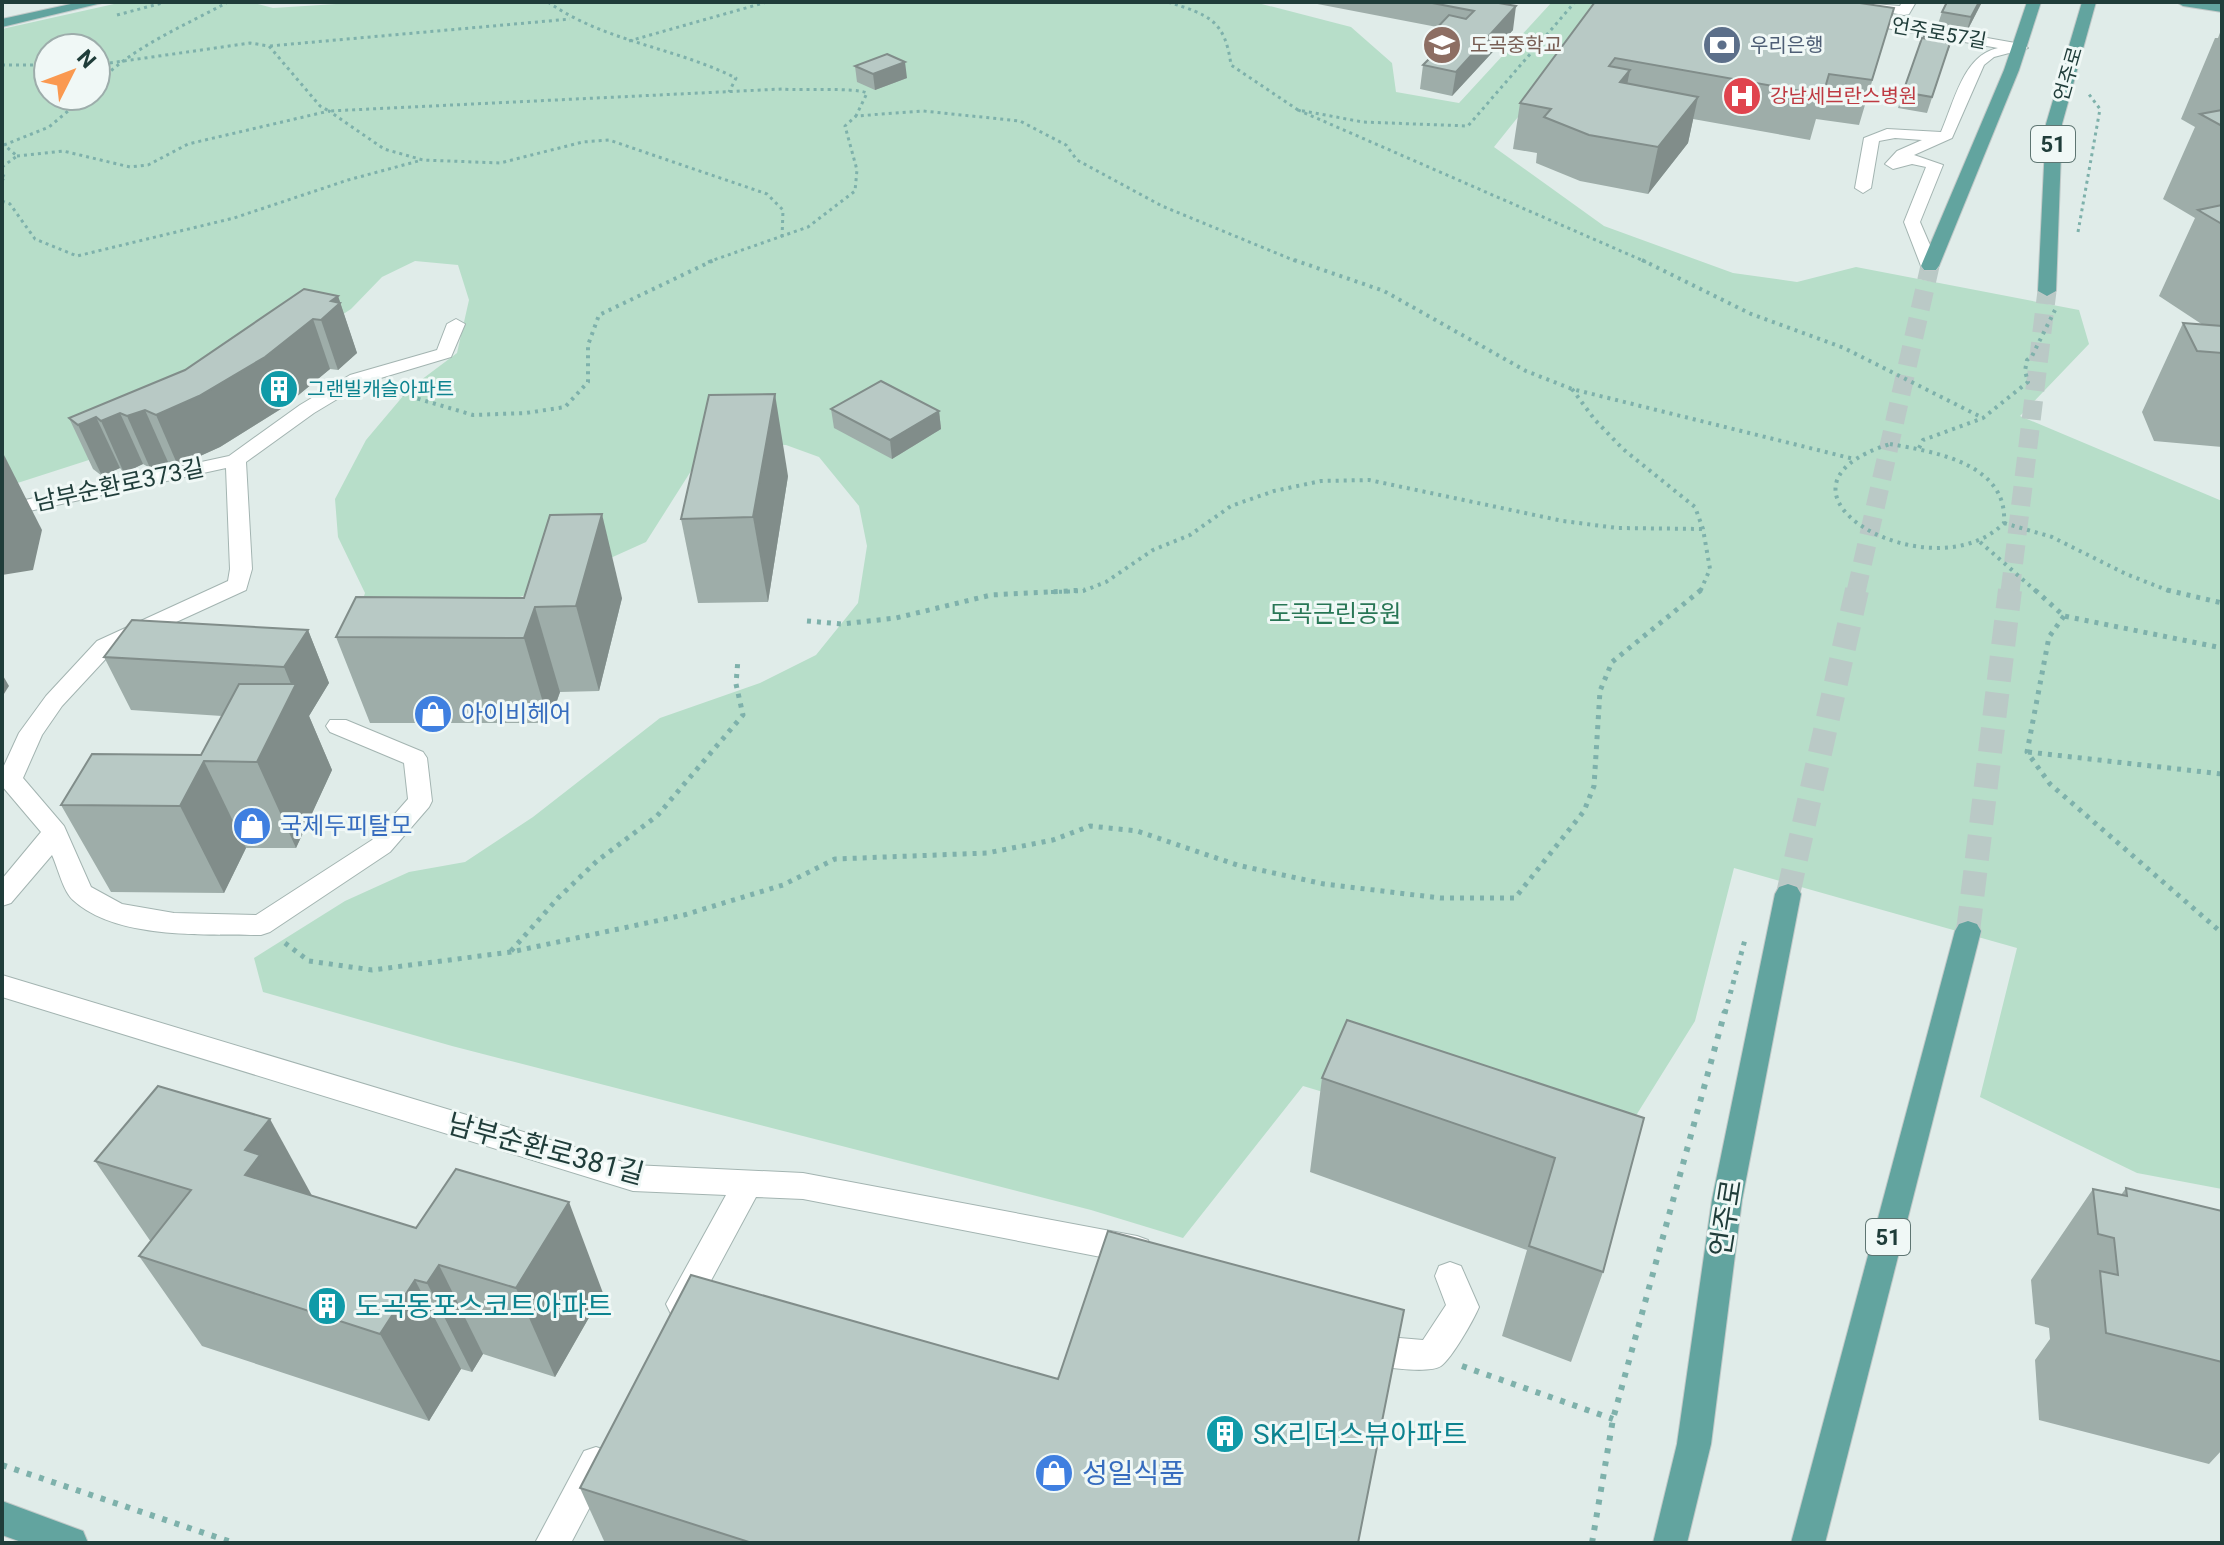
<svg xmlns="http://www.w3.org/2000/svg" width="2224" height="1545" viewBox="0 0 2224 1545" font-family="Roboto,'Noto Sans KR',sans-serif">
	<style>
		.green { fill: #b7dec9; fill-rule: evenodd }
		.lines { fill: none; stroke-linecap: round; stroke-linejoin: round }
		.major-tunnel-far1 { stroke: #bac9c6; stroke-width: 19; stroke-dasharray: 19 10; stroke-linecap: butt }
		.major-tunnel { stroke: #bac9c6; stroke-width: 24; stroke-dasharray: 24 12; stroke-linecap: butt }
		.minor-casing { stroke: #a3b4b1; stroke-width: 2 }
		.major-casing { stroke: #c1c9c8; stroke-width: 2 }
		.path-far3 { stroke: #7eb1ab; stroke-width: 3; stroke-dasharray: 3 4; stroke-linecap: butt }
		.path-far2 { stroke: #7eb1ab; stroke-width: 4; stroke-dasharray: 3 5; stroke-linecap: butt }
		.path-far1 { stroke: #7eb1ab; stroke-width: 5; stroke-dasharray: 4 6; stroke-linecap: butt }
		.path { stroke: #7eb1ab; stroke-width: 6; stroke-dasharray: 5 8; stroke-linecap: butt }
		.minor { fill: #fff; fill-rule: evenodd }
		.major { fill: #62a49f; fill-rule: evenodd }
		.wall { fill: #9eada9 }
		.shaded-wall { fill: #818d8a }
		.building { fill: #b8c9c5; stroke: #818d8a; stroke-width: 2 }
		.labels { text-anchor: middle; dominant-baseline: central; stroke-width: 6; stroke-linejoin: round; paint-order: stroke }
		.far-street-label { font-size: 20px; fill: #203d3a; stroke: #f0f8f6 }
		.far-education-label { font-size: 20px; fill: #785e54; stroke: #f0f8f6; text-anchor: start }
		.far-service-label { font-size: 20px; fill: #4e5e75; stroke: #f0f8f6; text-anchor: start }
		.far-health-label { font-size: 20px; fill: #be3a42; stroke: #f0f8f6; text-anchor: start }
		.far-culture-label { font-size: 20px; fill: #0d838f; stroke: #f0f8f6; text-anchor: start }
		.shield { fill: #f0f8f6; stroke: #5e7572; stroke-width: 2 }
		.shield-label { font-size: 22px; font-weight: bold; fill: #203d3a }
		.street-label { font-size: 24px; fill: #203d3a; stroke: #f0f8f6 }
		.park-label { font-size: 24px; fill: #287655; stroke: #f0f8f6 }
		.shop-label { font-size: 24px; fill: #366cbe; stroke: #f0f8f6; text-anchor: start }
		.near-street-label { font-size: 28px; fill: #203d3a; stroke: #f0f8f6 }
		.near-culture-label { font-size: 28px; fill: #0d838f; stroke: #f0f8f6; text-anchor: start }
		.near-shop-label { font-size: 28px; fill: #366cbe; stroke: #f0f8f6; text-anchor: start }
	</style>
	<rect width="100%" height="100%" fill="#e0ece9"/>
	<path class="green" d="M123,2h127l23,6 95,-6h886l97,25 41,36 4,29 63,11 93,-101h58l-116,145 110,79 129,47 64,9 59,-15 223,43 10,34 -69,72 202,85v688l-85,-16 -157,-76 37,-149 -283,-80 -39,153 -73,117 -34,33 -285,-85 -120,152 -92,-28 -639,-164 -189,-54 -9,-34 91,-57 64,-29 56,-10 68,-45 127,-99 100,-35 56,-28 42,-52 9,-57 -8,-40 -40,-49 -33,-12 -34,-1 -32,4 -29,23 -45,71 -102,46 -115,43 -78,5 14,-43 -27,-56 -3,-38 31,-59 43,-51 48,-36 12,-53 -11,-35 -43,-4 -33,16 -31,32 -197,130 -152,49v-459zM48,48h48v48h-48z"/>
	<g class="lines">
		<g class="major-tunnel-far1">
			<path d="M1856,592l74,-326"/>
			<path d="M2010,592l37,-301"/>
		</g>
		<g class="major-tunnel">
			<path d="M1788,894l69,-304"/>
			<path d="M1968,931l42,-341"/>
		</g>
		<defs>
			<g id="minor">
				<path d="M1845,2l55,4 2,-4h14l-7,12 -5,1 -52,-9z"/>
				<path d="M1858,15l163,29 7,4 -34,9 -10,8 -32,73 -38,17 29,10 -23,57 19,44 -3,4h-12l-3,-4 -17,-44 22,-55 -14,-3 -19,5 -8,-5 12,-13 25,-11 -27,-2 -16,3 -8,47 -8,5 -8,-5 9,-50 23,-9 54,3c13,-29 22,-77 57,-84l-145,-26v-6z"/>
				<path d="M456,319l9,5 -14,33 -87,26 -50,30 -68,49 6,107 -6,21 -133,61 -51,55 -20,29 -19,43 41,48 27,61 31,17 52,9 82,2 116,-75 36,-41 -4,-36 -74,-31 -4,-6 4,-6h16l77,32 4,6 5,43 -3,6 -39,45 -120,80 -9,3c-54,-1 -145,5 -188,-35 -10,-9 -15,-32 -21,-45l-41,48 -9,3v-27l39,-47 -39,-46v-16l17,-37 27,-37 51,-55 131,-60 2,-12 -4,-101 -224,49v-12l227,-49 71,-51 50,-30 87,-25 10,-26z"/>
				<path d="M2,975l631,190 170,8 334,63 11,4 4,10 -4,10 -11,4 -334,-65 -47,-2 -63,117 -11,4 -11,-4 -5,-10 60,-109 -93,-4 -631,-194z"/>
				<path d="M1450,1262l11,4 18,41c-6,14 -27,51 -38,59 -13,9 -74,0 -88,-6l-5,-10 5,-10 11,-5 59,5 23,-35 -11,-29 4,-10z"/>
				<path d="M596,1447l12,4 5,12 -42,80h-36l49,-92z"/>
			</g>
			<g id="major">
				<path d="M80,2h26l-104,25v-8z"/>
				<path d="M2027,2h14l-22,68 -80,196 -3,4h-12l-3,-4 83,-196z"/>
				<path d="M2082,2h14l-34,122 -6,167 -9,5 -9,-5 8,-167z"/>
				<path d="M2176,2l46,2v8l-39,-6z"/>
				<path d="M1788,884l9,3 4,7 -59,306 -31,244 -24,99h-34l24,-99 35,-244 63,-306 4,-7z"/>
				<path d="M1968,921l9,3 4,7 -156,612h-34l164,-612 4,-7z"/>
				<path d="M2,1501l81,30 5,12h-64l-22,-8z"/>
			</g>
		</defs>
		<use href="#minor" class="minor-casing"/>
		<use href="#major" class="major-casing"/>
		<g class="path-far3">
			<path d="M548,2c57,40 126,45 188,76l-7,14"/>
			<path d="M1168,2c41,13 57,18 63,63l67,45 65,12 105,4 107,-124"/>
			<path d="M117,15l49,-13"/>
			<path d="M629,41l138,-39"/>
			<path d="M270,46l300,-27"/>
			<path d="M2,65h46"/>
			<path d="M96,65l154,-22 19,3 51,60 9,5 453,-22c20,2 71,-2 85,4l-11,23 67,-5 97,10 46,24 11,15 85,46 136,56"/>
			<path d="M96,85c34,-37 88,-59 132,-83"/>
			<path d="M1298,110l348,152"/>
			<path d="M4,145l45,-18 37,-31"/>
			<path d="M17,156l46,-5 67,16 18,-2 40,-21 141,-33 55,38 39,11 77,3 83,-21 26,-2 158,54 16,16 -1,28"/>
			<path d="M2,167l15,-11 -14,-12"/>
			<path d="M2,175l4,2 -4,3"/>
			<path d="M2,201l8,3 25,35 42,17 157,-38 114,-38 74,-20"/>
			<path d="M2078,232l22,-123 -12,-16"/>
			<path d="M708,262l100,-35 47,-36 2,-21 -12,-44 11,-10"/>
		</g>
		<g class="path-far2">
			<path d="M1294,260l90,31 142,80 46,18 282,70"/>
			<path d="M1642,260l109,54 93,34 139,70"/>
			<path d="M407,388l-5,6 71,21 53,-2 39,-6 23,-25v-37l11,-30 115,-55"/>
			<path d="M1572,389l23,31 28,29 72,58 8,22 7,40 -10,23"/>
			<path d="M1890,444c46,8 118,20 114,79 -72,73 -261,-33 -114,-79z"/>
			<path d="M1919,448l4,-8 60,-22 45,-36 -3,-11 2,-11 5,-4 23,-46"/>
			<path d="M2004,523l48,14 74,37 46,18"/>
			<path d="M1980,542l57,50"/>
			<path d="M1051,592l32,-1 23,-9 47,-32 37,-15 41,-29 43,-15 47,-10 48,-1 194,41 54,7 86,1"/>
		</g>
		<g class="path-far1">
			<path d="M2035,590l29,26 158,32"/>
			<path d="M2167,590l55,13"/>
			<path d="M2064,616l-15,21 -22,115 23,32 172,149"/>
			<path d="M807,621l35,3 54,-6 95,-23 94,-5"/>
			<path d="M2028,752l194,22"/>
			<path d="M285,943l24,18 63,9 139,-18 173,-37 99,-30 52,-26 152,-6 66,-13 37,-14 47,5 100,34 87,19 116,14h75l69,-87 10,-25 6,-95 12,-29 89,-72"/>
			<path d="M511,951l47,-53 39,-37 60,-45 86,-101 -7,-31 2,-25"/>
			<path d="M1725,1013l21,-77"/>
		</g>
		<g class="path">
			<path d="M1462,1366l151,53"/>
			<path d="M2,1465l232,78"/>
			<path d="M1592,1543l21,-124 112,-408"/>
		</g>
		<use href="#minor" class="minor"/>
		<use href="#major" class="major"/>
	</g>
	<g class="wall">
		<path d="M1307,2h186l20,28 -61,66 -32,-7 3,-24 10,-9 -3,-1 3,-23 4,-5z"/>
		<path d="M1595,2l299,6 -35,117 -43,-6 -6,21 -117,-21 -5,24 -40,51 -68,-13 -44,-18 1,-10 -24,-4 7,-46z"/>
		<path d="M1947,2h35l-16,31 -29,-6 5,-15z"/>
		<path d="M2222,27v420l-68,-6 -12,-29 41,-89 20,2 -44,-29 36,-78 -32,-19 32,-72 -14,-8 34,-81h3z"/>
		<path d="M1952,37l-25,76 -29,-5 5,-16z"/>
		<path d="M855,66l52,12 -32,12 -18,-8z"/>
		<path d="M338,296l19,57 -19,17 -8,-1 -46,38 -64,40 -42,19 -10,-4 -18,6 -7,-4 -19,9 -4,-5 -18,8 -9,-7 -24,-51 116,-48z"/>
		<path d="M831,409l108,2 2,18 -49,30 -58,-31z"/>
		<path d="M788,476l-20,126 -70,1 -17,-84z"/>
		<path d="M356,597l266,1 -23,93 -39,1 -11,31h-179l-34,-86z"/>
		<path d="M308,630l21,53 -20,33 23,54 -36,78h-50l-22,45 -113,-1 -50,-87 140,-50 21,-39 -91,-6 -27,-53z"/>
		<path d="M1322,1078l322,40 -41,154 -32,90 -69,-26 25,-86 -217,-78z"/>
		<path d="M95,1161l217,35 291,97 -48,84 -72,-23 -11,18 -11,-3 -32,52 -227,-75 -63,-90 12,-14z"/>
		<path d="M2126,1188l96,23v239l-13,14 -170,-44 -4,-60 15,-21 -1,-11 -14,-4 -4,-44 62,-91 28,6z"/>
		<path d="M580,1488l778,55h-753z"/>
	</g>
	<g class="shaded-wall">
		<path d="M1979,2h3l-16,31 5,-16z"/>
		<path d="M1516,6l-3,24 -61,66 4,-24z"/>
		<path d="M905,62l2,16 -32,12 -2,-16z"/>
		<path d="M1630,70l-9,45 -1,-33z"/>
		<path d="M1698,97l-10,46 -40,51 10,-47z"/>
		<path d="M338,296l19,57 -19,17 -17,-50 10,-19z"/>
		<path d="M313,319l17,50 -46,38 -64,40 -42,19 -22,-51z"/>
		<path d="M775,394l13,82 -20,126 -15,-85z"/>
		<path d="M145,410l23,52 -18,6 -23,-52z"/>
		<path d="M939,411l2,18 -49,30 -2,-19z"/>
		<path d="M120,413l23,51 -19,9 -23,-52z"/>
		<path d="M96,417l24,51 -18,8 -24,-51z"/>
		<path d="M2,451l40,79 -9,40 -31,5z"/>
		<path d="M602,514l20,84 -23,93 -23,-85z"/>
		<path d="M535,607l25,85 -11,31 -25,-85z"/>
		<path d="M308,630l21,53 -20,33 23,54 -36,78 -39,-86 36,-73 -9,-22z"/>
		<path d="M2,674l7,12 -7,11z"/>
		<path d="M204,761l42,87 -22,45 -44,-87z"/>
		<path d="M270,1119l51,93 -76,-37v-25z"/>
		<path d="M569,1202l34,91 -48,84 -39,-89z"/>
		<path d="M439,1265l44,89 -11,18 -45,-89z"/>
		<path d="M415,1280l46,89 -32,52 -49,-87z"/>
	</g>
	<g class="building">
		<path d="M1427,2h66l23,4 -60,66 -33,-7 29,-29 -19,-4 16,-17 17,4 8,-8z"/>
		<path d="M1595,2h258l41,6 -22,72 -43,-6 -6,21 -208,-37 -6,8 21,4 -10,12 78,15 -40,50 -69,-12 -45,-18 7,-8 -31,-6z"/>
		<path d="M1947,2h32l-8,15 -29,-5z"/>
		<path d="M1925,33l27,4 -5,14 3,-8 -27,-4z"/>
		<path d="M1922,38l28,5 -18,54 -29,-5z"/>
		<path d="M887,54l18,8 -32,12 -18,-8z"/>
		<path d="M2222,110v16l-22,-12z"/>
		<path d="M2222,205v19l-24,-14z"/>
		<path d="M304,289l34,7 -7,5 9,2 -19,17 -8,-1 -48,38 -66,39 -43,19 -11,-5 -18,6 -7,-3 -19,8 -5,-4 -18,8 -9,-7 116,-48z"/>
		<path d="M2183,323l39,3v27l-25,-2z"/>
		<path d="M881,381l58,30 -49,29 -59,-31z"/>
		<path d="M775,394l-22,123 -72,2 28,-124z"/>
		<path d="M602,514l-26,92 -41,1 -11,31 -188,-1 20,-40 168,1 26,-83z"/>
		<path d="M132,620l176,10 -24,37 -180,-10z"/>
		<path d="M239,684h57l-39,78 -53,-1 -24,45 -119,-1 31,-51 109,1z"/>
		<path d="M1347,1020l297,98 -41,154 -74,-26 26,-88 -233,-80z"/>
		<path d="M158,1086l112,33 -25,31 15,5 -15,20 171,53 40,-59 113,33 -53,86 -77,-23 -12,18 -12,-3 -35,54 -241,-78 52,-66 -96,-29z"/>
		<path d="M2126,1188l96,23v151l-116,-29 -6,-62 18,4 -4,-37 -16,-4 -5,-45 34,7z"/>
		<path d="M1108,1231l296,79 -46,233h-606l-172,-55 111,-213 367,104z"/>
	</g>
	<defs>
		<symbol id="school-disc" viewBox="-11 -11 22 22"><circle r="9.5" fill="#8d6e63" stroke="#f0f8f6"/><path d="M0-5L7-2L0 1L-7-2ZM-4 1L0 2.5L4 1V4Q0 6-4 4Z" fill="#fff"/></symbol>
		<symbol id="bank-disc" viewBox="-11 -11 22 22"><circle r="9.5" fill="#5c6f8a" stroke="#f0f8f6"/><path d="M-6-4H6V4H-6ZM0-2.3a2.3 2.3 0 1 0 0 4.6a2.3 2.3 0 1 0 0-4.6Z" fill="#fff"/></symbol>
		<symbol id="hospital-disc" viewBox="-11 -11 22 22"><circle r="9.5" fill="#e0444e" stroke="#f0f8f6"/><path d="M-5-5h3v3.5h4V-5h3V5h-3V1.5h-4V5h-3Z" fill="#fff"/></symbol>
		<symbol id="building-disc" viewBox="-11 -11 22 22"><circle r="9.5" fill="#0f9aa8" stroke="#f0f8f6"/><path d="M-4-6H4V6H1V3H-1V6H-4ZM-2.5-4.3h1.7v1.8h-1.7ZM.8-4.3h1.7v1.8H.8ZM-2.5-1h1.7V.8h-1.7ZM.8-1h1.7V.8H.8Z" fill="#fff"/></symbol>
		<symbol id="shop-disc" viewBox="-11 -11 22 22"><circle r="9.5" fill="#3f7fe0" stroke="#f0f8f6"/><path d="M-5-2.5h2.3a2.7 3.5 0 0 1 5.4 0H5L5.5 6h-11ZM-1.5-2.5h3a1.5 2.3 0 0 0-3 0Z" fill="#fff"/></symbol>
	</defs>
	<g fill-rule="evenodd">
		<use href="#school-disc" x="1420" y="23" width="44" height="44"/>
		<use href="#bank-disc" x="1700" y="23" width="44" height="44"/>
		<use href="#hospital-disc" x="1720" y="74" width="44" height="44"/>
		<use href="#building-disc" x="257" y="367" width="44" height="44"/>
		<use href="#shop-disc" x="411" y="692" width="44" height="44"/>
		<use href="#shop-disc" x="230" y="804" width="44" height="44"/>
		<use href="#building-disc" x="305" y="1284" width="44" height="44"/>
		<use href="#building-disc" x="1203" y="1412" width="44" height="44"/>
		<use href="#shop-disc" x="1032" y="1451" width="44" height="44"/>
	</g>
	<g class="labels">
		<g class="far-street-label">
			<text transform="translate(1939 33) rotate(10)">언주로57길</text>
			<text transform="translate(2068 74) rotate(-74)">언주로</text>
		</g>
		<g class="far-education-label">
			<text x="1470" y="45">도곡중학교</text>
		</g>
		<g class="far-service-label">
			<text x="1750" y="45">우리은행</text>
		</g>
		<g class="far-health-label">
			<text x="1770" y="96">강남세브란스병원</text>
		</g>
		<g class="far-culture-label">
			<text x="307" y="389">그랜빌캐슬아파트</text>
		</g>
		<g class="shield">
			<rect x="2031" y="126" width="44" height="36" rx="6"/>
			<rect x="1866" y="1219" width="44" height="36" rx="6"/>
		</g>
		<g class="shield-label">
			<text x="2053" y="144">51</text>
			<text x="1888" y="1237">51</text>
		</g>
		<g class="street-label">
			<text transform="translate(119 485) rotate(-12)">남부순환로373길</text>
		</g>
		<g class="park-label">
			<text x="1335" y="614">도곡근린공원</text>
		</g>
		<g class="shop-label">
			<text x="461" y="714">아이비헤어</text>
			<text x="280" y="826">국제두피탈모</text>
		</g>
		<g class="near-street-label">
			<text transform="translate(546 1149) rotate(15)">남부순환로381길</text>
			<text transform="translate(1726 1218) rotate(-81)">언주로</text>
		</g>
		<g class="near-culture-label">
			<text x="355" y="1306">도곡동포스코트아파트</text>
			<text x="1253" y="1434">SK리더스뷰아파트</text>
		</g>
		<g class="near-shop-label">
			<text x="1082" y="1473">성일식품</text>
		</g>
	</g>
	<rect width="2224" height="1545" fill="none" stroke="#203d3a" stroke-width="8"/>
	<g transform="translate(72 72) rotate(48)"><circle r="38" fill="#f0f8f6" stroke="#9dadab" stroke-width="2"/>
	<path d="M0-6L14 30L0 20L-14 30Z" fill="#fa9950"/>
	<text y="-12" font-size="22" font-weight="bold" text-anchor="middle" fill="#203d3a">N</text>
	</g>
</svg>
